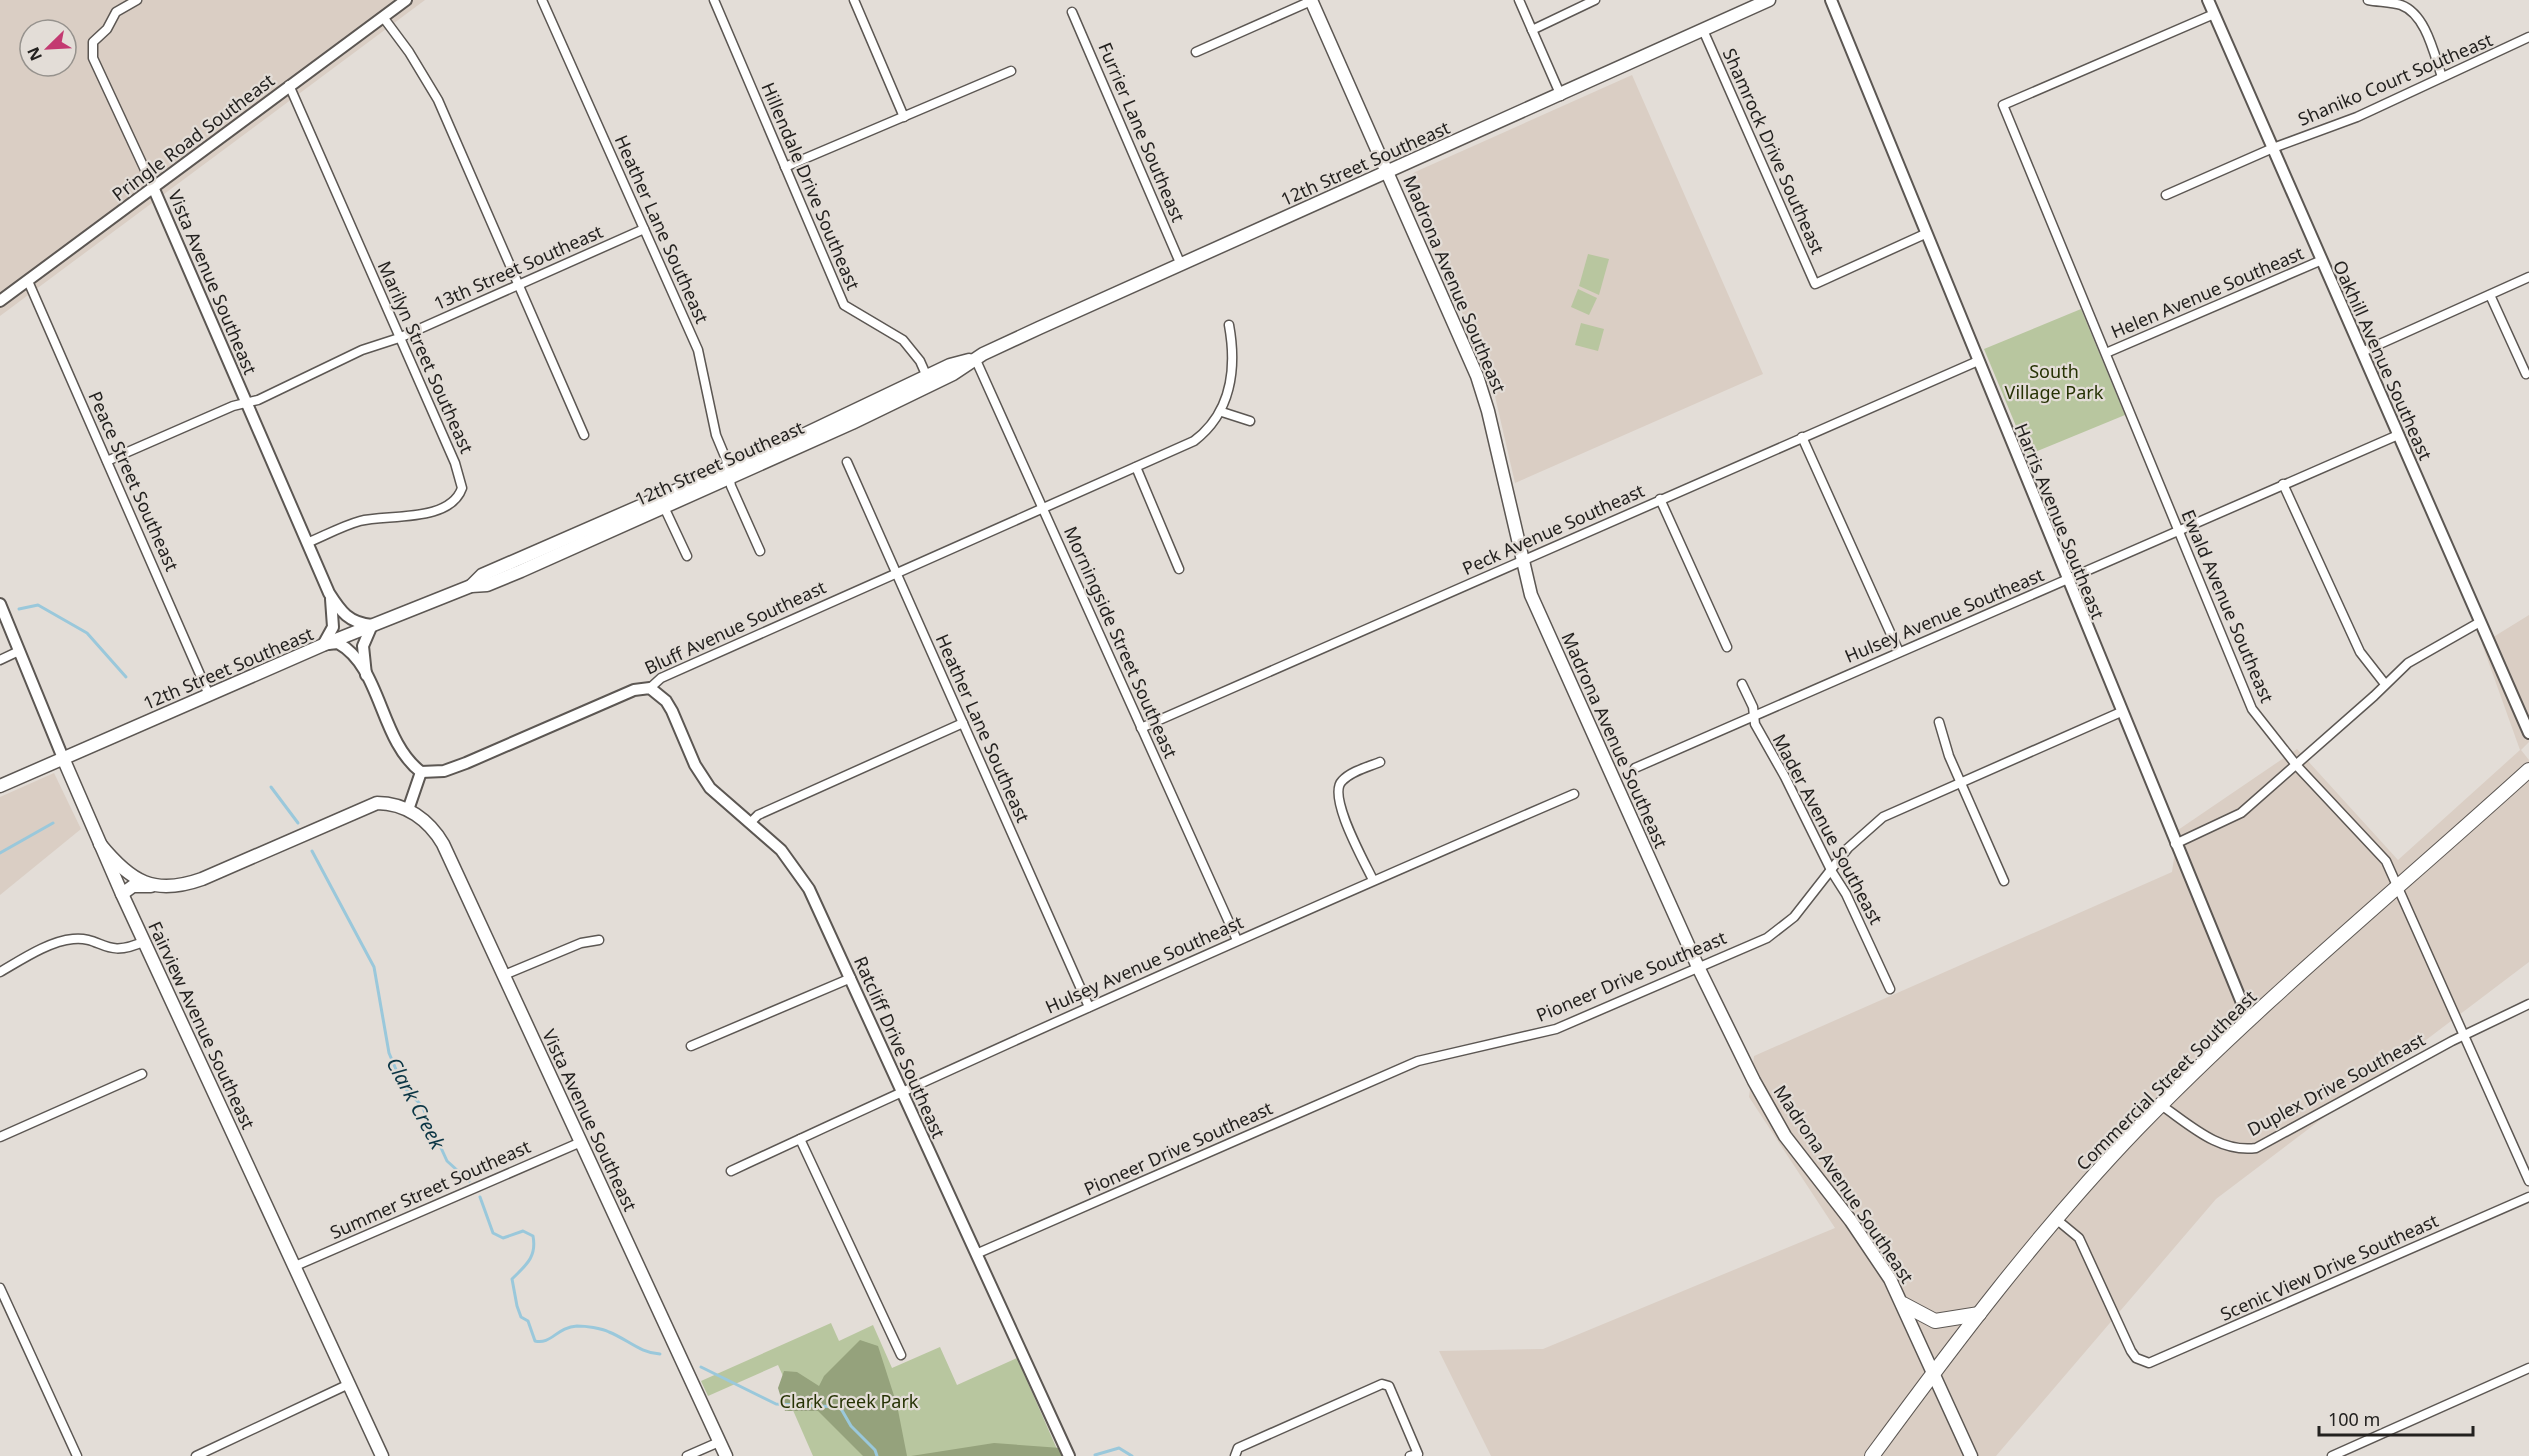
<svg xmlns="http://www.w3.org/2000/svg" width="2529" height="1456" viewBox="0 0 2529 1456" font-family="'Noto Sans',sans-serif">
	<style>
		.built { fill: #dacec4; fill-rule: evenodd }
		.green { fill: #b8c69f }
		.forest { fill: #95a27c }
		.lines { fill: none; stroke-linecap: round; stroke-linejoin: round }
		.stream { stroke: #9ac8db; stroke-width: 3 }
		.minor-casing { stroke: #5c5753; stroke-width: 11 }
		.tertiary-casing { stroke: #5c5753; stroke-width: 14 }
		.secondary-casing { stroke: #5c5753; stroke-width: 15 }
		.primary-casing { stroke: #5c5753; stroke-width: 16 }
		.minor { stroke: #fff; stroke-width: 8 }
		.tertiary { stroke: #fff; stroke-width: 10 }
		.secondary { stroke: #fff; stroke-width: 12 }
		.primary { stroke: #fff; stroke-width: 14 }
		.labels { text-anchor: middle; dominant-baseline: central; stroke-width: 4.5; stroke-linejoin: round; paint-order: stroke }
		.street-label { font-size: 18px; fill: #23211f; stroke: #e3ddd7 }
		.park-label { font-size: 18px; fill: #263204; stroke: #e3ddd7 }
		.water-label { font-size: 20px; font-style: italic; fill: #0c3645; stroke: #e3ddd7 }
	</style>
	<rect width="100%" height="100%" fill="#e3ddd7"/>
	<g class="built">
		<path d="M0,0h425l-425,316zM30,30h36v36h-36z"/>
		<path d="M1632,75l131,299 -248,109 -24,-104 -83,-192v-9l7,-6z"/>
		<path d="M2529,615v127l-8,8 8,10v202l-313,237 -220,257h-505l-52,-105 104,-2 292,-121 -86,-131 5,-41 418,-184 6,-42 119,-81 101,111 122,-110 -38,-106z"/>
		<path d="M54,773l27,56 -81,66v-98z"/>
	</g>
	<g class="green">
		<path d="M1588,254l21,5 -10,36 -20,-9z"/>
		<path d="M1578,289l19,9 -8,17 -18,-8z"/>
		<path d="M2081,309l44,106 -97,40 -44,-106z"/>
		<path d="M1581,323l23,6 -6,22 -23,-6z"/>
		<path d="M831,1323l8,18 34,-16 19,43 48,-21 17,38 60,-27 43,98h-247l-21,-48 4,-3 -18,-40 -70,31 -7,-15z"/>
	</g>
	<g class="forest">
		<path d="M860,1340l18,6 19,59 10,51h-44l-45,-45h-33l-7,-23 6,-17 13,1 22,14 5,-10z"/>
		<path d="M994,1443l67,5 4,8h-154z"/>
	</g>
	<g class="lines">
		<g class="stream">
			<path d="M19,609l19,-4 49,28 39,44"/>
			<path d="M271,787l27,36"/>
			<path d="M312,851l62,116 15,86 14,33 19,20 25,55 22,20"/>
			<path d="M0,853l53,-30"/>
			<path d="M480,1197l13,36 10,5 20,-7 10,5c4,21 -7,29 -21,43l5,27 4,11 7,4 7,20c16,4 22,-14 42,-15 9,0 24,2 32,6 18,7 31,21 51,22"/>
			<path d="M701,1367l75,37 64,3 11,19 24,24 2,6"/>
			<path d="M1095,1455l24,-7 13,8"/>
		</g>
		<defs>
			<g id="minor">
				<path d="M137,0l-21,12 -9,17 -14,13v16l60,129"/>
				<path d="M542,0l156,350 18,85 10,24 5,27 29,65"/>
				<path d="M714,0l130,305 59,35 17,21 8,18"/>
				<path d="M854,0l50,117"/>
				<path d="M1519,0l42,96"/>
				<path d="M2368,0c10,2 23,2 33,5 25,9 33,49 41,72"/>
				<path d="M1072,12l109,253"/>
				<path d="M2214,14l-211,91 249,604 45,57 89,95 143,320"/>
				<path d="M383,17l26,35 29,48 146,335"/>
				<path d="M1532,30l63,-30"/>
				<path d="M1703,30l112,254 110,-50"/>
				<path d="M1196,52l115,-51"/>
				<path d="M289,85l166,378 7,25c-12,35 -75,26 -102,33 -18,5 -36,15 -53,22"/>
				<path d="M785,167l226,-96"/>
				<path d="M2166,195l107,-47 84,-31 172,-80"/>
				<path d="M28,281l181,414"/>
				<path d="M2490,295l36,79"/>
				<path d="M2362,352l167,-75"/>
				<path d="M2106,353l216,-93"/>
				<path d="M975,358l262,582"/>
				<path d="M1222,412l28,9"/>
				<path d="M1802,437l97,215"/>
				<path d="M107,461l126,-55 25,-6 104,-50 37,-12 245,-109"/>
				<path d="M847,462l242,545"/>
				<path d="M1136,467l43,102"/>
				<path d="M2283,484l77,168 25,32"/>
				<path d="M1660,499l67,148"/>
				<path d="M664,507l23,49"/>
				<path d="M0,660l19,-9"/>
				<path d="M1742,684l11,23 2,17 30,53 47,95 14,22 44,95"/>
				<path d="M650,688l11,-10 533,-237c37,-28 43,-72 35,-116"/>
				<path d="M1939,722l10,34 55,125"/>
				<path d="M1141,728l837,-367"/>
				<path d="M1635,768c254,-112 508,-224 763,-333"/>
				<path d="M751,822l7,-7 205,-92"/>
				<path d="M2175,844l66,-31 133,-117 34,-33 72,-41"/>
				<path d="M1373,880c-9,-19 -46,-84 -31,-99 9,-10 26,-14 38,-19"/>
				<path d="M0,972c21,-12 49,-31 73,-33 30,-3 31,21 72,2"/>
				<path d="M504,975l77,-32 18,-3"/>
				<path d="M691,1046l160,-68"/>
				<path d="M2161,1105c29,20 58,48 95,43l196,-107 77,-37"/>
				<path d="M0,1137l142,-63"/>
				<path d="M800,1139l101,216"/>
				<path d="M731,1171c279,-130 560,-255 843,-377"/>
				<path d="M2056,1219l23,19 52,113 5,7 13,5 380,-166"/>
				<path d="M976,1254l442,-193 138,-32 211,-91 27,-21 54,-69 35,-31 238,-105"/>
				<path d="M293,1267l288,-125"/>
				<path d="M0,1288l77,168"/>
				<path d="M196,1456l153,-72"/>
				<path d="M687,1456l32,-14"/>
				<path d="M1235,1456l3,-8 144,-64 7,2 29,68 -8,2"/>
				<path d="M2332,1456l197,-88"/>
			</g>
			<g id="tertiary">
				<path d="M1831,0l418,1020"/>
				<path d="M2208,0l321,733"/>
				<path d="M153,187l176,406c12,19 20,30 43,32l-9,21 3,29"/>
				<path d="M0,301l406,-301"/>
				<path d="M0,604l63,154"/>
				<path d="M328,644l10,-1c44,24 41,97 83,129"/>
				<path d="M323,645l10,-18 -2,-28"/>
				<path d="M421,772l23,-1 22,-8 168,-73 16,-2 16,13 6,10 23,54 15,23 71,62 28,39 260,567"/>
				<path d="M408,810l13,-38"/>
			</g>
			<g id="secondary">
				<path d="M1311,0l166,376 11,35 43,184 167,372 56,114 31,55 66,85 39,58 81,177"/>
				<path d="M471,586l11,-11 319,-139 149,-71 19,-5"/>
				<path d="M63,758l59,136 260,562"/>
				<path d="M0,786l323,-141 148,-59 16,-1 34,-14 331,-148 101,-49 30,-20 56,-26 730,-328"/>
				<path d="M100,844c31,38 54,52 102,35l175,-76c29,0 52,17 66,41l283,612"/>
				<path d="M122,894l11,-8h18"/>
			</g>
			<g id="primary">
				<path d="M1903,1304l32,17 44,-7"/>
				<path d="M1872,1456c83,-113 168,-226 265,-327 124,-128 261,-240 392,-359"/>
			</g>
		</defs>
		<use href="#minor" class="minor-casing"/>
		<use href="#tertiary" class="tertiary-casing"/>
		<use href="#secondary" class="secondary-casing"/>
		<use href="#primary" class="primary-casing"/>
		<use href="#minor" class="minor"/>
		<use href="#tertiary" class="tertiary"/>
		<use href="#secondary" class="secondary"/>
		<use href="#primary" class="primary"/>
	</g>
	<g class="labels">
		<g class="street-label">
			<text transform="translate(2395 79) rotate(-23)">Shaniko Court Southeast</text>
			<text transform="translate(1142 132) rotate(67)">Furrier Lane Southeast</text>
			<text transform="translate(193 137) rotate(-37)">Pringle Road Southeast</text>
			<text transform="translate(1774 151) rotate(66)">Shamrock Drive Southeast</text>
			<text transform="translate(1365 163) rotate(-24)">12th Street Southeast</text>
			<text transform="translate(811 186) rotate(67)">Hillendale Drive Southeast</text>
			<text transform="translate(662 229) rotate(66)">Heather Lane Southeast</text>
			<text transform="translate(518 267) rotate(-24)">13th Street Southeast</text>
			<text transform="translate(213 282) rotate(67)">Vista Avenue Southeast</text>
			<text transform="translate(1455 284) rotate(67)">Madrona Avenue Southeast</text>
			<text transform="translate(2207 292) rotate(-23)">Helen Avenue Southeast</text>
			<text transform="translate(426 357) rotate(66)">Marilyn Street Southeast</text>
			<text transform="translate(2383 360) rotate(66)">Oakhill Avenue Southeast</text>
			<text transform="translate(719 463) rotate(-24)">12th Street Southeast</text>
			<text transform="translate(134 481) rotate(66)">Peace Street Southeast</text>
			<text transform="translate(2060 521) rotate(68)">Harris Avenue Southeast</text>
			<text transform="translate(1553 529) rotate(-24)">Peck Avenue Southeast</text>
			<text transform="translate(2228 606) rotate(67)">Ewald Avenue Southeast</text>
			<text transform="translate(1944 615) rotate(-23)">Hulsey Avenue Southeast</text>
			<text transform="translate(735 627) rotate(-25)">Bluff Avenue Southeast</text>
			<text transform="translate(1121 642) rotate(66)">Morningside Street Southeast</text>
			<text transform="translate(228 668) rotate(-23)">12th Street Southeast</text>
			<text transform="translate(983 728) rotate(66)">Heather Lane Southeast</text>
			<text transform="translate(1615 740) rotate(66)">Madrona Avenue Southeast</text>
			<text transform="translate(1828 829) rotate(62)">Mader Avenue Southeast</text>
			<text transform="translate(1144 964) rotate(-24)">Hulsey Avenue Southeast</text>
			<text transform="translate(1631 976) rotate(-23)">Pioneer Drive Southeast</text>
			<text transform="translate(202 1025) rotate(65)">Fairview Avenue Southeast</text>
			<text transform="translate(900 1047) rotate(66)">Ratcliff Drive Southeast</text>
			<text transform="translate(2166 1080) rotate(-45)">Commercial Street Southeast</text>
			<text transform="translate(2336 1084) rotate(-28)">Duplex Drive Southeast</text>
			<text transform="translate(590 1120) rotate(65)">Vista Avenue Southeast</text>
			<text transform="translate(1178 1148) rotate(-24)">Pioneer Drive Southeast</text>
			<text transform="translate(1844 1184) rotate(56)">Madrona Avenue Southeast</text>
			<text transform="translate(430 1189) rotate(-24)">Summer Street Southeast</text>
			<text transform="translate(2329 1267) rotate(-24)">Scenic View Drive Southeast</text>
		</g>
		<g class="park-label">
			<text x="2054" y="371">South<tspan x="2054" dy="21">Village Park</tspan></text>
			<text x="849" y="1401">Clark Creek Park</text>
		</g>
		<g class="water-label">
			<text transform="translate(416 1103) rotate(62)">Clark Creek</text>
		</g>
	</g>
	<g transform="translate(48 48) rotate(246)"><circle r="28" fill="#e3ddd7" stroke="#96928d" stroke-width="1.5"/>
	<path d="M0-4.5L10 22L0 15L-10 22Z" fill="#c33971"/>
	<text y="-9" font-size="16" font-weight="bold" text-anchor="middle" fill="#23211f">N</text>
	</g>
	<path d="M2319 1426v9h154v-9" fill="none" stroke="#23211f" stroke-width="3"/>
	<text x="2328" y="1426" font-size="18" fill="#23211f" stroke="#e3ddd7" stroke-width="4.5" paint-order="stroke">100 m</text>
</svg>
